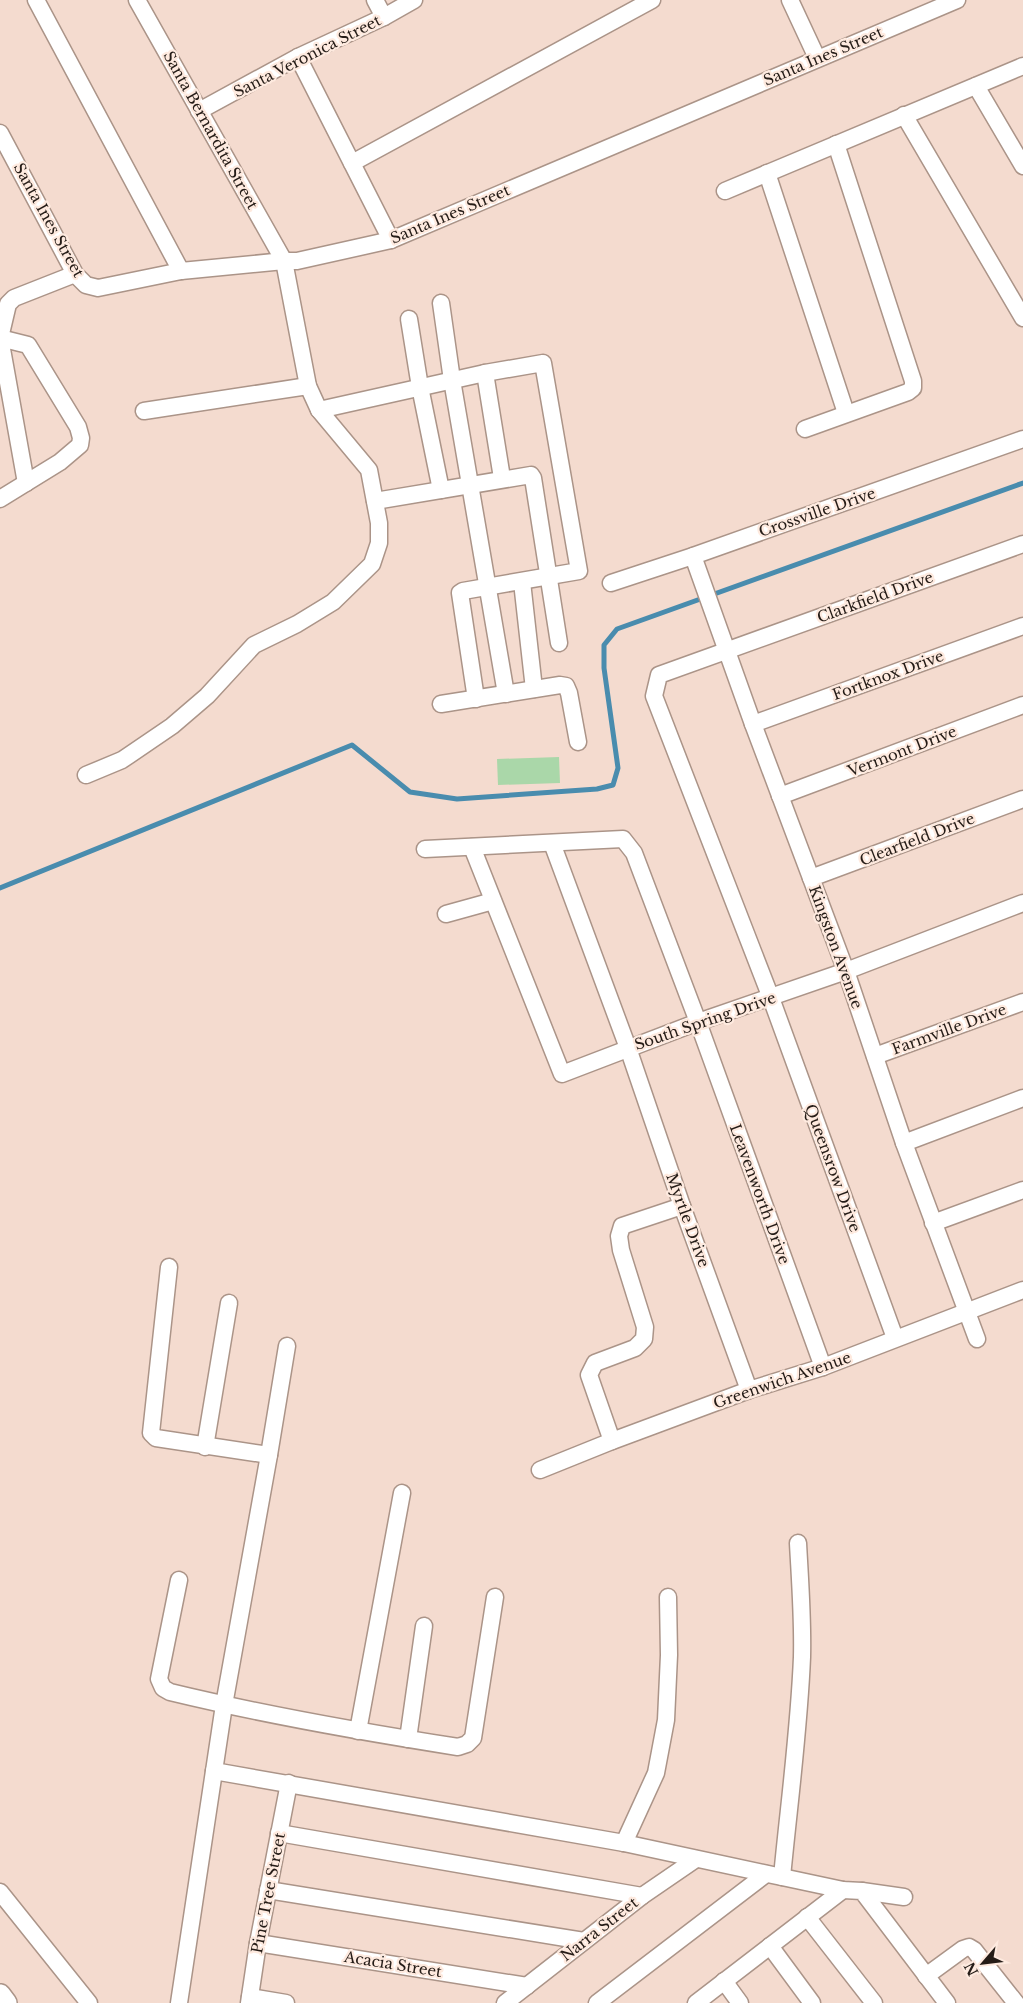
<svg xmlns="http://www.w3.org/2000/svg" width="1023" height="2003" viewBox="0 0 1023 2003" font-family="'Libre Baskerville',serif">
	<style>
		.green { fill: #aad7a9 }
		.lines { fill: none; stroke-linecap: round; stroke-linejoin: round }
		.stream { stroke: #498cae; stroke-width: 5 }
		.minor-casing { stroke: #ab9488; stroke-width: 19 }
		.tertiary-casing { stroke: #ab9488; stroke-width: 24 }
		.minor { stroke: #fff; stroke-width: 16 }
		.tertiary { stroke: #fff; stroke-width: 21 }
		.labels { text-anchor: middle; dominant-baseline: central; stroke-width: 4.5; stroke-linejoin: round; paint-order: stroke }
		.street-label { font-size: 15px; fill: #251c17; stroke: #feeadf }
	</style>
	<rect width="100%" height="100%" fill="#f4dbcf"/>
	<path class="green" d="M559,757l1,26 -62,2 -1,-26z"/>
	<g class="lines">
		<path class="stream" d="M0,888l352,-143 58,47 47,7 140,-10 16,-4 5,-17 -14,-100v-23l13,-16 406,-146"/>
		<defs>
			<g id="minor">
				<path d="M36,0l145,271"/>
				<path d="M375,0l9,17"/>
				<path d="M790,0l27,58"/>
				<path d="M298,57l93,183"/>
				<path d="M976,86l47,80"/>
				<path d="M199,111l99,-54 86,-40 30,-17"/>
				<path d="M904,115l119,203"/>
				<path d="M0,133l75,141 11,11 12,3 83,-17 103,-10h13l94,-21 566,-240"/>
				<path d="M352,163l300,-163"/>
				<path d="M767,173l79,240"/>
				<path d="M725,191l298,-125"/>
				<path d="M441,303l11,77 54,314"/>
				<path d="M409,319l11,68 21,103"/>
				<path d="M0,338l28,7 50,82 3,11 -1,7 -20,17 -60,37"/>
				<path d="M485,373l17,105"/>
				<path d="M319,410l166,-37 58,-10 36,208 -116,20 -3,2 16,106"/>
				<path d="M144,411l164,-25"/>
				<path d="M805,429l103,-37 5,-4v-7l-77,-237"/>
				<path d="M26,483l-26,-145 8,-34 6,-6 61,-24"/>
				<path d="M375,501l156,-26 2,3 26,165"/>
				<path d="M693,556l60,168 93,247 58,172 73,196"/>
				<path d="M522,582l12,107"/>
				<path d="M611,583l82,-27 330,-117"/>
				<path d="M441,704l119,-19 6,1 3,7 9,49"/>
				<path d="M753,724l270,-98"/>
				<path d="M86,775l36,-15 50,-34 35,-30 47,-51 43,-21 36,-22 39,-38 7,-21v-20l-10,-53 -50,-60 -11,-24 -24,-125 -147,-261"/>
				<path d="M780,796l243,-91"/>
				<path d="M552,843l76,205 54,158 67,184"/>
				<path d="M472,847l90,227 136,-52 148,-51 177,-68"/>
				<path d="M425,849l198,-10 11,14 64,169 125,345"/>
				<path d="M811,878l212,-79"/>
				<path d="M446,914l47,-13"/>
				<path d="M875,1056l148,-54"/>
				<path d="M904,1143l119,-45"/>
				<path d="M933,1223l90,-33"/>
				<path d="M169,1267l-18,166 5,5 113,17"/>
				<path d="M895,1338l-124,-340 -117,-302 5,-21 364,-131"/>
				<path d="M612,1441l-23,-66 6,-12 40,-15 9,-9 1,-12 -24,-77 -2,-14 3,-10 60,-20"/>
				<path d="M205,1447l24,-144"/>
				<path d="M540,1470l72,-29 137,-51 74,-23 200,-77"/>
				<path d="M179,1580l-20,99 4,9 7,4c95,23 192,40 288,55l9,-3 6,-6 22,-141"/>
				<path d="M358,1731l44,-238"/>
				<path d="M408,1739l16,-113"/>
				<path d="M214,1771l410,72 158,34 61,13 19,1 85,112"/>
				<path d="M279,1833l363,63"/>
				<path d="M624,1843l32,-70 10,-53 3,-65 -1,-58"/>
				<path d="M782,1877c7,-73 17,-146 20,-220 1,-38 -2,-76 -4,-114"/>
				<path d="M268,1890l316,51"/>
				<path d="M862,1891l42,6"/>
				<path d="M0,1892l89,111"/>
				<path d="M807,1917l67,86"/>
				<path d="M258,1943l269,43"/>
				<path d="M770,1946l42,57"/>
				<path d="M926,1976l37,-27 6,-2 5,3 42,53"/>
				<path d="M724,1981l16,22"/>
				<path d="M250,1997l36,6"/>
				<path d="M179,2003l45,-298 45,-250 18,-109"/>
				<path d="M249,2003l9,-60 31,-160"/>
				<path d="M505,2003l137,-107 54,-37"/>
				<path d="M597,2003l169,-129"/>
				<path d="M696,2003l147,-113"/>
			</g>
			<path id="tertiary" d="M0,1995l6,8"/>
		</defs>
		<use href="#minor" class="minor-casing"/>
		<use href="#tertiary" class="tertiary-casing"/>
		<use href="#minor" class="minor"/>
		<use href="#tertiary" class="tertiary"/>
	</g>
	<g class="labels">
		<g class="street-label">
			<text transform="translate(307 56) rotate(-27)">Santa Veronica Street</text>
			<text transform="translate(823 56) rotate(-23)">Santa Ines Street</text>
			<text transform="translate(211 130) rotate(61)">Santa Bernardita Street</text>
			<text transform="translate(450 214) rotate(-23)">Santa Ines Street</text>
			<text transform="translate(49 220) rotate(61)">Santa Ines Street</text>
			<text transform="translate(817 512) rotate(-19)">Crossville Drive</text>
			<text transform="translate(875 597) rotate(-20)">Clarkfield Drive</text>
			<text transform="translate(888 675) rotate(-20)">Fortknox Drive</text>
			<text transform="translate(902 751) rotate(-21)">Vermont Drive</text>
			<text transform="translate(917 839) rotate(-21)">Clearfield Drive</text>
			<text transform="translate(836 947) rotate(70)">Kingston Avenue</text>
			<text transform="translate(705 1021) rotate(-19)">South Spring Drive</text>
			<text transform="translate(949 1029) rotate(-20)">Farmville Drive</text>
			<text transform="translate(833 1168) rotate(70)">Queensrow Drive</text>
			<text transform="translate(760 1194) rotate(70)">Leavenworth Drive</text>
			<text transform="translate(688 1220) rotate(70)">Myrtle Drive</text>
			<text transform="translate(782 1380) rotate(-19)">Greenwich Avenue</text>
			<text transform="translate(268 1893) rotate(-79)">Pine Tree Street</text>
			<text transform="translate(599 1929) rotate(-38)">Narra Street</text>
			<text transform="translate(393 1964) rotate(9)">Acacia Street</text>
		</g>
	</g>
	<g transform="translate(983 1963) rotate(242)" stroke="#feeadf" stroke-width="4" paint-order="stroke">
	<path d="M0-4L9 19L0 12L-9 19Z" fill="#251c17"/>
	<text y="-8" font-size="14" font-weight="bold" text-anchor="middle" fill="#251c17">N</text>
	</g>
</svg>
